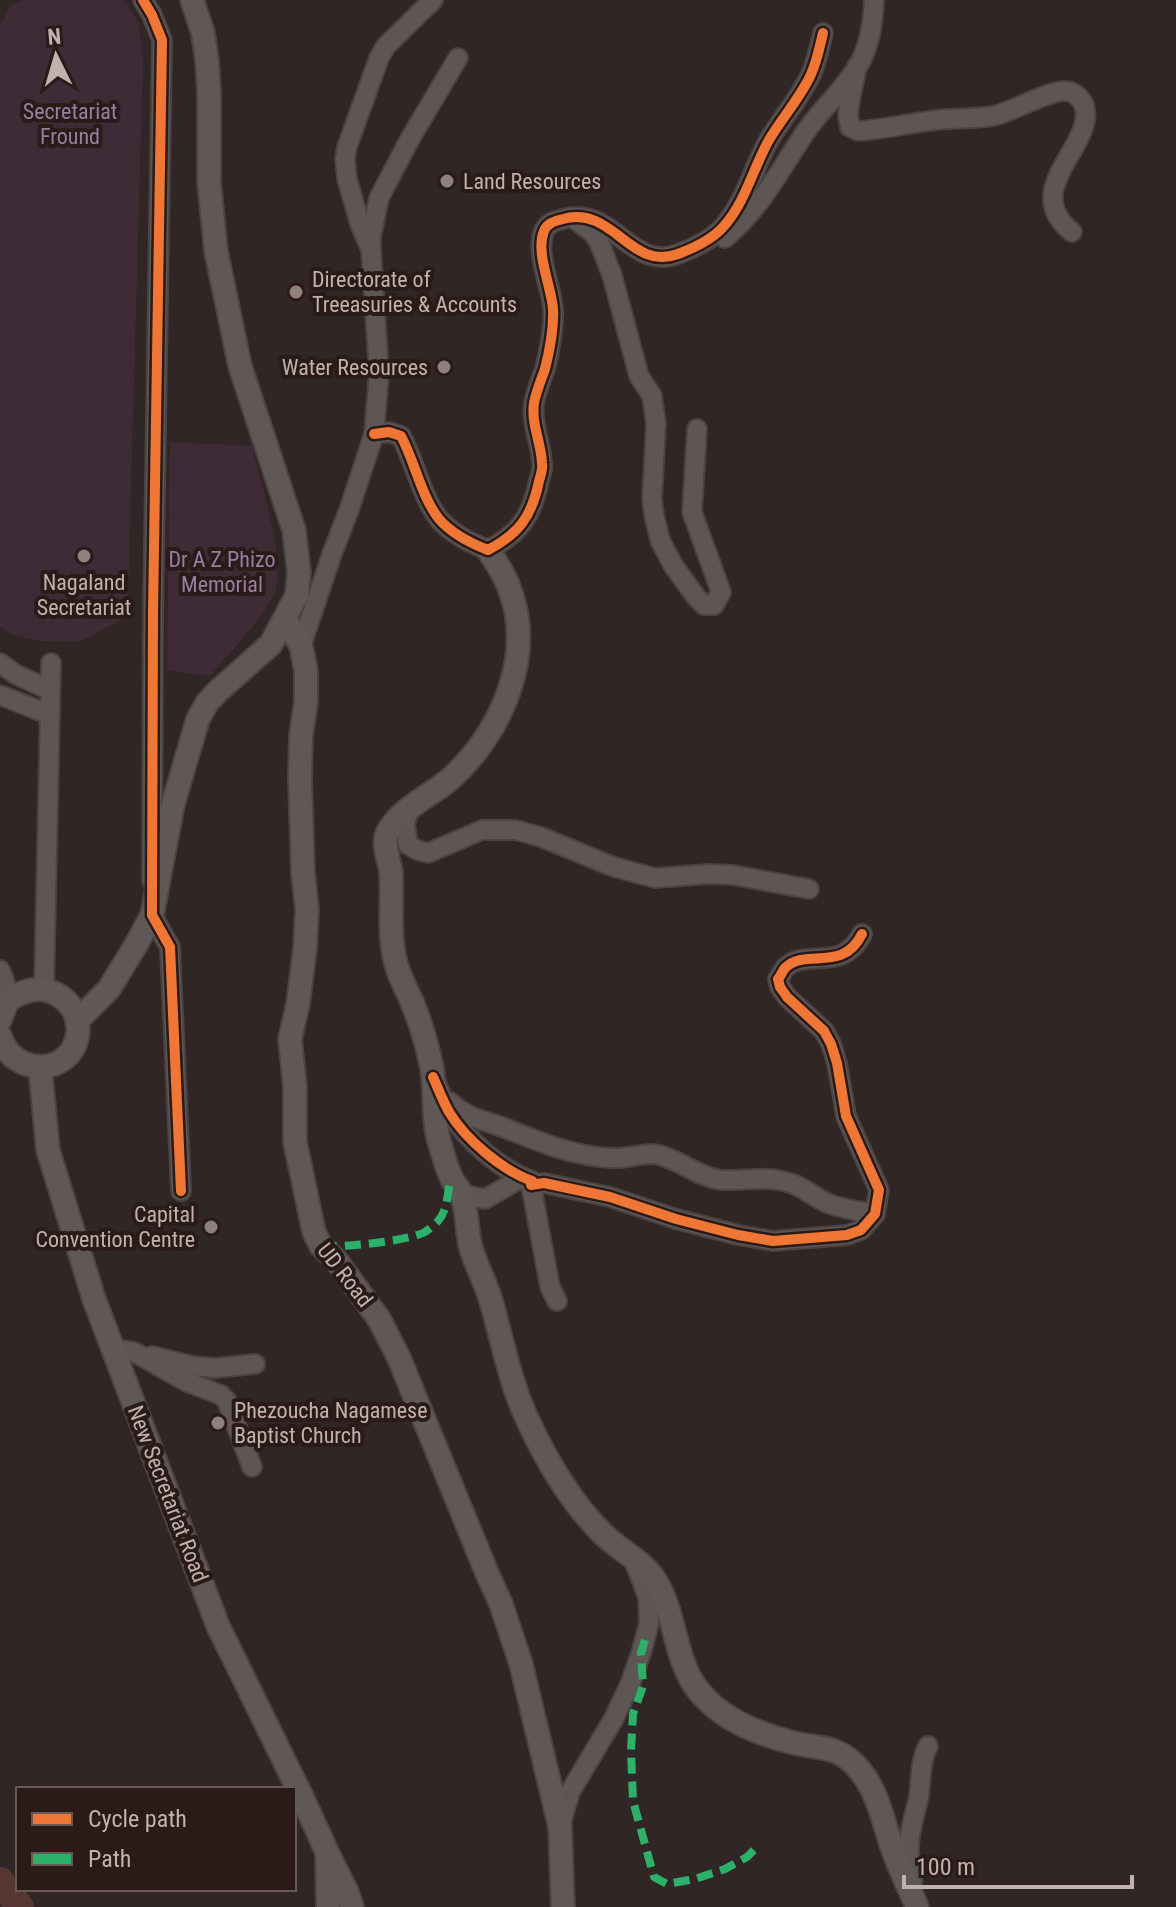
<svg xmlns="http://www.w3.org/2000/svg" width="1176" height="1907" viewBox="0 0 1176 1907" font-family="'Roboto Condensed',sans-serif">
	<style>
		.green { fill: #3f2b35 }
		.lines { fill: none; stroke-linecap: round; stroke-linejoin: round }
		.river { stroke: #573734; stroke-width: 28 }
		.minor-casing { stroke: #4a4342; stroke-width: 22 }
		.major-casing { stroke: #4c4342; stroke-width: 26 }
		.minor { stroke: #5e5655; stroke-width: 18 }
		.major { stroke: #605857; stroke-width: 22 }
		.quiet { stroke: #2db169; stroke-width: 8; stroke-dasharray: 16 8; stroke-linecap: butt }
		.cycleway-casing { stroke: #2a1b19; stroke-width: 15 }
		.cycleway { stroke: #f07635; stroke-width: 10 }
		.poi-dot { fill: #8f807e; stroke: #2a1b19; stroke-width: 3 }
		.labels { text-anchor: middle; dominant-baseline: central; stroke-width: 8; stroke-linejoin: round; paint-order: stroke }
		.park-label { font-size: 22px; fill: #997ea2; stroke: #2a1b19 }
		.poi-label { font-size: 22px; fill: #c2b1ae; stroke: #2a1b19; text-anchor: start }
		.street-label { font-size: 22px; fill: #c2b1ae; stroke: #2a1b19 }
	</style>
	<rect width="100%" height="100%" fill="#2f2625"/>
	<g class="green">
		<path d="M22,0h100l4,2 13,22 4,38 -15,531 -5,26 -44,23 -39,-1 -28,-6 -12,-9v-601l11,-20z"/>
		<path d="M170,442l82,4c8,33 34,117 23,146 -10,25 -47,62 -65,84l-43,-6z"/>
	</g>
	<g class="lines">
		<path class="river" d="M0,1881l20,26"/>
		<defs>
			<g id="minor">
				<path d="M143,0l9,15 10,25 -9,572 -1,269"/>
				<path d="M857,66l-8,39 -1,11 2,11 8,4c30,-2 60,-10 90,-12 16,-1 33,0 49,-4 18,-5 53,-25 69,-24 7,0 15,7 18,14 13,40 -66,84 -12,127"/>
				<path d="M573,218l20,15 6,9 13,33 27,101 13,20 4,28 -4,75 2,16 6,25 13,25 23,32 8,8h10l7,-13 -29,-80 5,-83"/>
				<path d="M725,238c35,-29 54,-66 79,-104 16,-24 39,-43 54,-68 12,-20 15,-43 16,-66"/>
				<path d="M371,247v-10l8,-39 32,-61 47,-79"/>
				<path d="M374,434l15,-2 12,4c14,26 20,60 38,83 13,15 31,24 49,31 31,-16 44,-34 51,-69 2,-6 4,-12 3,-18 -1,-21 -11,-39 -8,-60 2,-11 7,-23 11,-34 5,-20 9,-40 8,-60 -1,-21 -18,-56 -9,-78 3,-8 11,-10 19,-12 51,-14 67,53 115,35 16,-6 35,-15 46,-28 22,-25 29,-58 45,-86 11,-19 26,-36 37,-56 9,-15 13,-34 17,-51"/>
				<path d="M301,646l31,-92 17,-44 25,-76 5,-61 -8,-123 -11,-26 -13,-45 -2,-20 2,-12 32,-89 7,-12 47,-46"/>
				<path d="M0,663l15,11 35,16"/>
				<path d="M0,695l50,20"/>
				<path d="M409,810l-4,15 3,20 9,5 11,3 54,-23h34l25,7 73,30 41,11 55,-4 23,1 76,14"/>
				<path d="M152,906v9l18,32 11,244"/>
				<path d="M0,970l4,9 4,22"/>
				<path d="M44,989l7,-326"/>
				<path d="M436,1083c4,9 8,20 14,29 16,28 51,58 82,69l-1,4 13,-2 66,14 66,22 62,16 35,6 74,-6 14,-5 14,-16 4,-24 -33,-74 -9,-53 -6,-19 -7,-13 -37,-34 -7,-10 -2,-8c3,-3 4,-7 7,-11 21,-21 57,6 77,-34"/>
				<path d="M450,1102c21,18 31,17 55,26 34,14 68,28 105,30 15,1 29,-4 43,-4 20,1 45,24 69,26 20,1 41,-4 61,1 17,3 29,15 44,22 14,6 32,8 48,11"/>
				<path d="M531,1185l19,102 7,14"/>
				<path d="M461,1194l24,5 38,-22"/>
				<path d="M113,1349l21,3 51,29 36,14 6,6 25,66"/>
				<path d="M152,1356l40,10 23,2 40,-4"/>
				<path d="M560,1827l10,-35 43,-72 18,-38 11,-32 7,-27 -1,-26 -14,-36"/>
				<path d="M912,1890c2,-16 -2,-22 -3,-37 -1,-20 6,-38 10,-57 2,-16 1,-35 9,-50"/>
			</g>
			<g id="major">
				<path d="M488,550c7,11 15,22 20,35 29,69 -7,150 -60,196 -18,14 -52,31 -61,53 -5,12 3,27 4,39 2,32 -4,66 7,97 4,12 11,24 16,37 8,20 14,41 18,62 4,24 0,48 7,72 4,12 7,27 13,38 2,5 7,9 9,14 7,16 5,38 10,55 5,18 15,35 20,53 12,41 20,86 39,124 18,38 41,77 71,107 16,17 41,28 54,48 20,31 19,75 40,106 21,30 60,47 95,56 22,6 43,3 61,19 28,25 31,61 44,94 6,17 15,34 22,52"/>
				<path d="M285,618l16,28 5,25v31l-5,33 -1,44 3,94 4,36 -2,39 -7,56 -8,35 5,48v55l19,90 7,14 15,14 43,59 20,39 88,215 14,31 20,60 39,163 3,80"/>
				<path d="M0,1020c2,-5 4,-12 7,-17 3,-5 10,-8 15,-10 26,-12 57,8 56,38 -3,45 -65,48 -78,5"/>
				<path d="M77,1021l32,-32 27,-44 16,-30 21,-111 25,-85 9,-16 10,-11 54,-48 26,-49 2,-23 -5,-42 -54,-164 -24,-115 -7,-69v-91l-2,-30 -4,-28 -11,-33"/>
				<path d="M40,1067l8,83 46,149 124,327 84,171 25,55 1,55"/>
				<path d="M329,1856l18,36 5,15"/>
			</g>
		</defs>
		<use href="#minor" class="minor-casing"/>
		<use href="#major" class="major-casing"/>
		<use href="#minor" class="minor"/>
		<use href="#major" class="major"/>
		<g class="quiet">
			<path d="M321,1246c19,2 85,-5 102,-13 4,-2 12,-8 15,-12 10,-11 9,-28 13,-42"/>
			<path d="M645,1640l-4,13 2,33 -10,28 -2,36 2,51 21,76 13,7 28,-5 30,-10 22,-12 9,-9"/>
		</g>
		<defs>
			<g id="cycleway">
				<path d="M143,0l9,15 10,25 -9,572 -1,303 18,32 11,244"/>
				<path d="M374,434l15,-2 12,4c14,26 20,60 38,83 13,15 31,24 49,31 31,-16 44,-34 51,-69 2,-6 4,-12 3,-18 -1,-21 -11,-39 -8,-60 2,-11 7,-23 11,-34 5,-20 9,-40 8,-60 -1,-21 -18,-56 -9,-78 3,-8 11,-10 19,-12 51,-14 67,53 115,35 16,-6 35,-15 46,-28 22,-25 29,-58 45,-86 11,-19 26,-36 37,-56 9,-15 13,-34 17,-51"/>
				<path d="M433,1077c5,11 10,24 16,35 17,28 53,58 83,69l-1,4 13,-2 66,14 66,22 62,16 35,6 74,-6 14,-5 14,-16 4,-24 -33,-74 -9,-53 -6,-19 -7,-13 -37,-34 -7,-10 -2,-8c3,-3 4,-7 7,-11 21,-21 57,6 77,-34"/>
			</g>
		</defs>
		<use href="#cycleway" class="cycleway-casing"/>
		<use href="#cycleway" class="cycleway"/>
	</g>
	<g class="poi-dot">
		<circle cx="447" cy="181" r="8"/>
		<circle cx="296" cy="292" r="8"/>
		<circle cx="444" cy="367" r="8"/>
		<circle cx="84" cy="556" r="8"/>
		<circle cx="211" cy="1227" r="8"/>
		<circle cx="218" cy="1423" r="8"/>
	</g>
	<g class="labels">
		<g class="park-label">
			<text x="70" y="111">Secretariat<tspan x="70" dy="25">Fround</tspan></text>
			<text x="222" y="559">Dr A Z Phizo<tspan x="222" dy="25">Memorial</tspan></text>
		</g>
		<g class="poi-label">
			<text x="463" y="181">Land Resources</text>
			<text x="312" y="279">Directorate of<tspan x="312" dy="25">Treeasuries &amp; Accounts</tspan></text>
			<text x="428" y="367" text-anchor="end">Water Resources</text>
			<text x="84" y="582" text-anchor="middle">Nagaland<tspan x="84" dy="25">Secretariat</tspan></text>
			<text x="195" y="1214" text-anchor="end">Capital<tspan x="195" dy="25">Convention Centre</tspan></text>
			<text x="234" y="1410">Phezoucha Nagamese<tspan x="234" dy="25">Baptist Church</tspan></text>
		</g>
		<g class="street-label">
			<text transform="translate(345 1275) rotate(52)">UD Road</text>
			<text transform="translate(168 1494) rotate(69)">New Secretariat Road</text>
		</g>
	</g>
	<rect x="16" y="1787" width="280" height="104" fill="#2a1b19" stroke="#675755" stroke-width="2"/>
	<rect x="32" y="1813" width="40" height="12" fill="#f07635" stroke="#675755" stroke-width="2"/>
	<text x="88" y="1827" font-size="24" fill="#c2b1ae">Cycle path</text>
	<rect x="32" y="1853" width="40" height="12" fill="#2db169" stroke="#675755" stroke-width="2"/>
	<text x="88" y="1867" font-size="24" fill="#c2b1ae">Path</text>
	<g transform="translate(56 56) rotate(355)" stroke="#2a1b19" stroke-width="6" paint-order="stroke">
	<path d="M0-6L14 30L0 20L-14 30Z" fill="#c2b1ae"/>
	<text y="-12" font-size="22" font-weight="bold" text-anchor="middle" fill="#c2b1ae">N</text>
	</g>
	<path d="M904 1875v12h228v-12" fill="none" stroke="#c2b1ae" stroke-width="4"/>
	<text x="916" y="1875" font-size="24" fill="#c2b1ae" stroke="#2a1b19" stroke-width="6" paint-order="stroke">100 m</text>
</svg>
